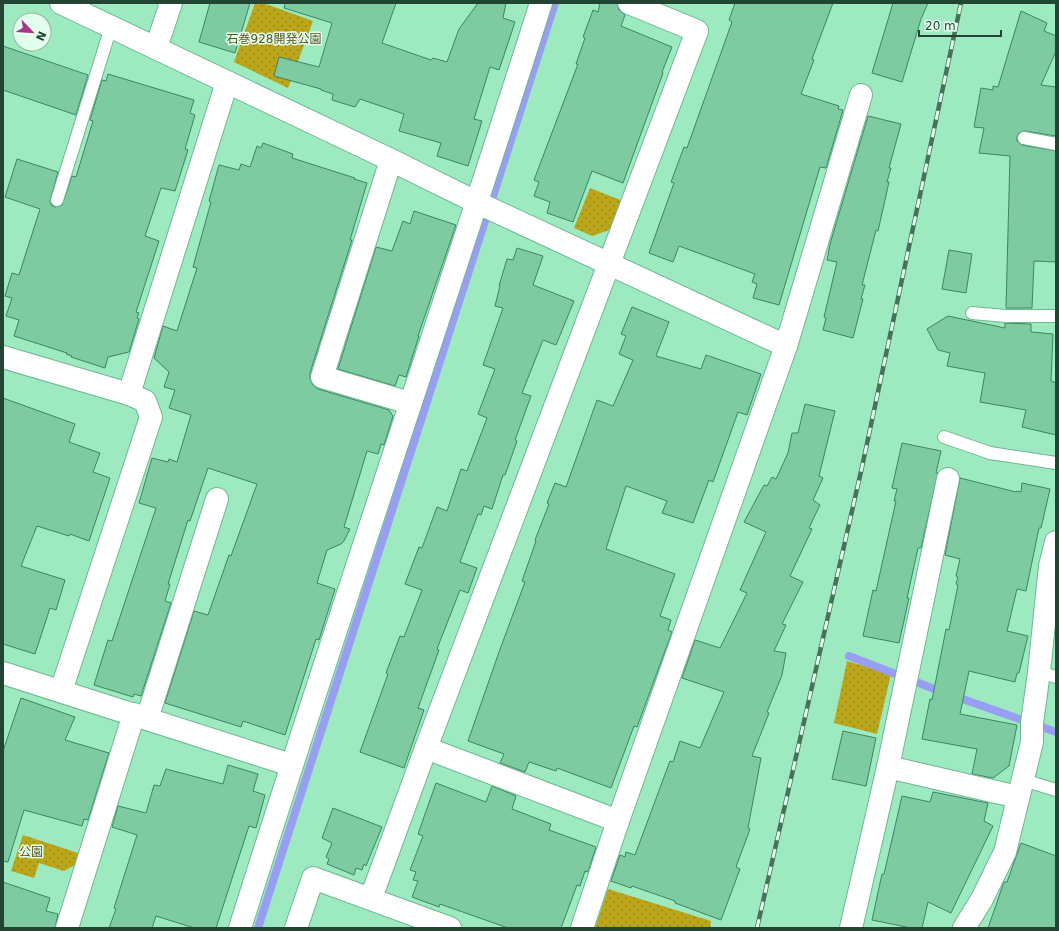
<svg xmlns="http://www.w3.org/2000/svg" width="1059" height="931" viewBox="0 0 1059 931" font-family="'DejaVu Sans','Noto Sans JP',sans-serif">
	<style>
		.park { fill: url(#park-dots) }
		.lines { fill: none; stroke-linecap: round; stroke-linejoin: round }
		.stream { stroke: #989ff2; stroke-width: 8 }
		.building { fill: #7ecaa1; stroke: #3a8661 }
		.lane-casing { stroke: #6db890; stroke-width: 14 }
		.street-casing { stroke: #6db890; stroke-width: 24 }
		.secondary-casing { stroke: #6db890; stroke-width: 24 }
		.lane { stroke: #fff; stroke-width: 12 }
		.street { stroke: #fff; stroke-width: 22 }
		.secondary { stroke: #fff; stroke-width: 22 }
		.rail-casing { stroke: #46725b; stroke-width: 4.5 }
		.rail { stroke: #e2ffee; stroke-width: 3; stroke-dasharray: 9; stroke-linecap: butt }
		.labels { text-anchor: middle; dominant-baseline: central; stroke-width: 3; stroke-linejoin: round; paint-order: stroke }
		.park-label { font-size: 12px; fill: #5c531f; stroke: #e2ffee }
	</style>
	<defs>
		<pattern id="park-dots" width="8" height="8" patternUnits="userSpaceOnUse"><rect width="8" height="8" fill="#bba51a"/><path d="M2 2h.1M6 6h.1" fill="none" stroke="#988818" stroke-width="1.8" stroke-linecap="round"/></pattern>
	</defs>
	<rect width="100%" height="100%" fill="#9de9c0"/>
	<g class="park">
		<path d="M255,3h8l50,18 -25,67 -54,-26z"/>
		<path d="M590,188l33,13 -11,28 -20,7 -18,-8z"/>
		<path d="M847,661l44,13 -14,60 -43,-11z"/>
		<path d="M23,835l55,18 -3,12 -11,6 -25,-8 -5,15 -23,-7z"/>
		<path d="M608,889l103,32 -1,7h-115z"/>
	</g>
	<g class="lines">
		<g class="stream">
			<path d="M849,656l88,34 119,42"/>
			<path d="M258,928l297,-925"/>
		</g>
	</g>
	<g class="building">
		<path d="M210,3h40l-15,50 -36,-11z"/>
		<path d="M285,3h111l-14,40 49,17 2,-2 14,4 12,-33 19,-26h28l-3,15 12,4 -16,48 -9,-3 -16,52 8,2 -14,45 -31,-10 4,-13 -42,-12 5,-17 -44,-15 -5,8 -23,-7 1,-6 -12,-4v-1l-47,-13 5,-19 40,10 13,-44 -48,-15z"/>
		<path d="M600,3h17l2,7 6,5 -4,11 51,21 -10,25 1,1 -40,110 -31,-12 -19,51 -26,-9 3,-11 -16,-6 5,-14 -5,-2 44,-116h-2l9,-26 -2,-1 10,-27 5,2z"/>
		<path d="M735,3h98l-21,56 2,1 -13,34 38,12 -1,3 5,1 -17,58 -6,-1 -41,138 -26,-7 4,-14 -5,-2 3,-8 -76,-28 -6,16 -24,-9 25,-70 -3,-1 13,-35 3,1 45,-126 -3,-2z"/>
		<path d="M893,3h35l-7,16 -19,63 -30,-9z"/>
		<path d="M1021,11l26,12 -3,8 12,5v15l-15,34 15,2v49l-31,-5 -6,2 -2,4v4l5,4 34,6v111l-22,-1 -2,47h-26l4,-152 -31,-3 5,-25 -10,-1 7,-39 12,2v-4l5,1z"/>
		<path d="M3,46l85,29 -12,40 -73,-25z"/>
		<path d="M108,74l86,26 -4,13 5,2 -10,34 3,1 -13,41 -14,-3 -16,48 14,5 -23,71 3,1 -2,5 2,1 -10,33 -21,5 -3,11 -34,-11 1,-1 -6,-2 1,-1 -53,-17 5,-16 -13,-4 6,-18 -7,-2 7,-23 7,2 21,-66 -35,-12 12,-38 41,13 -8,29 1,4 4,2 7,-2 10,-29 4,1 17,-56 -3,-1 12,-40 4,1z"/>
		<path d="M868,116l33,8 -12,44h2l-4,14h2l-11,49 -2,-1 -14,55h3l-4,14h2l-10,39 -30,-8 3,-12 -2,-1 13,-55 -10,-2 3,-16z"/>
		<path d="M263,143l30,11 -1,4 63,20 -1,1 13,4 -17,57h2l-42,133v6l3,6 5,4 71,21 4,6 -9,29 -3,-1 -3,10 -11,-3 -23,76 6,2 -6,12 -3,3 -14,6 -10,33 18,6 -16,51 -3,-1 -31,96 -42,-14 -2,6 -76,-24 29,-92 14,4 21,-60 2,1 26,-72 -49,-16 -18,53 -2,-1 -20,64h2l-5,17 6,2 -30,93 -7,-2 -1,3 -39,-12 14,-45 4,1 44,-133 -17,-5 13,-45 16,4 1,-3 8,3 14,-47 -22,-7 6,-18 -11,-3 5,-15 -15,-14 9,-32 14,5 20,-63 -4,-1 18,-65 -2,-1 10,-36 20,5 2,-6 9,3 7,-21 4,2z"/>
		<path d="M414,211l42,14 -38,111h1l-13,41 -7,-2 -4,11 -57,-17 38,-122 16,4 11,-30 7,3z"/>
		<path d="M517,248l26,8 -10,29 41,16 -18,44 -13,-5 -21,53 9,3 -16,44 2,1 -12,34h-2l-11,34 -8,-3 -3,9 -3,-1 -18,48 17,6 -9,25 -8,-3 -23,59 2,1 -21,58 6,2 -20,58 -44,-16 28,-78 -2,-1 14,-37 4,1 18,-47 -17,-6 14,-37 3,1 15,-41 10,4 14,-42 6,2 20,-53 -9,-4 17,-45 -12,-4 20,-57 -8,-2 5,-20h-1l8,-27 6,1z"/>
		<path d="M949,250l23,4 -6,39 -24,-4z"/>
		<path d="M632,307l37,15 -13,34 45,13 5,-14 55,19 -14,41 -9,-3 -25,70 -4,-2 -16,43 -31,-10 5,-12 -41,-15 -20,63 69,25 -15,42 11,4 -3,10 4,2 -35,95 -3,-1 -23,62 -54,-20 -1,3 -27,-9 -4,10 -25,-9 4,-9 -36,-13 31,-89 26,-70 -3,-1 14,-40 -1,-1 14,-36 -2,-1 8,-20 11,4 31,-87 16,6 20,-46 -14,-6 7,-18 -5,-2z"/>
		<path d="M948,316l57,12v-5l26,1v8l22,2 -2,47 5,2v52l-34,-8 4,-17 -46,-8 5,-29 -38,-7 3,-13 -12,-3 -11,-21z"/>
		<path d="M3,398l72,26 -6,18 31,11 -7,19 17,6 -21,63 -19,-7 -1,2 -32,-10 -16,40 44,14 -9,30 -6,-2 -15,46 -32,-10z"/>
		<path d="M805,404l30,7 -16,65 4,2 -10,22 7,5 -11,23 3,1 -22,47 13,6 -21,42 4,1 -12,26 12,2 -4,22 -15,37 2,1 -17,43 9,2 -13,70 2,1 -14,38 4,2 -19,51 -46,-17v-2l-43,-15 -1,2 -20,-7 9,-26 5,2 1,-5 9,3 35,-94 3,1 7,-21 20,7 24,-56 -42,-14 13,-38 25,8 27,-55 -7,-3 26,-58 -22,-10 20,-37 3,1 5,-9 4,2 12,-26 4,-20h6z"/>
		<path d="M902,443l39,8 -5,22h2l-17,75h-3l-11,50h2l-10,45 -36,-7 10,-46 3,1 20,-90h-2l3,-12 -5,-1z"/>
		<path d="M960,478l56,14 1,-1 4,1 1,-9 28,6 -9,39h-2l-13,63 -9,-2 -10,42 21,5 -9,37h-2l-2,9 -46,-11 -9,43 57,11 -8,41 -16,12 -21,-4 5,-25 -55,-10 8,-40 2,1 14,-71 3,1 9,-45 -2,-1 2,-7 -2,-1 4,-17 -15,-4z"/>
		<path d="M21,698l54,19 -10,23 44,13 -21,67 -4,-1 -2,7 -58,-16 -16,52 -5,-1v-110z"/>
		<path d="M843,731l33,7 -10,48 -34,-7z"/>
		<path d="M228,765l30,9 -5,17 12,4 -9,33 -7,-2 -33,102h-22l-38,-12 -4,12h-43l7,-19 -2,-1 23,-73 -25,-8 6,-21 28,7 8,-28 6,1 6,-17 57,15z"/>
		<path d="M436,783l50,19 6,-16 24,10 -4,13 39,15 -2,6 47,17 -8,25 -3,-1 -5,15 -3,-1 -16,43h-53l-68,-24 -1,3 -27,-10 6,-16 -5,-1 3,-8 -6,-2 13,-34 -5,-2z"/>
		<path d="M933,792l55,11 -4,18 9,5 -42,87 -23,-11 -6,26h-11l-39,-8 10,-46h2l18,-78 28,6z"/>
		<path d="M333,808l49,19 -16,39 -2,-2 -2,6 -6,-2 -2,7 -27,-11 2,-5 -3,-2 6,-14 -10,-5z"/>
		<path d="M1021,843l35,13v72h-68l16,-46h3z"/>
		<path d="M3,882l47,16 -4,13 12,3 -3,14h-52z"/>
	</g>
	<g class="lines">
		<defs>
			<g id="lane">
				<path d="M1024,138l32,6"/>
				<path d="M57,200l54,-173"/>
				<path d="M972,313l34,3h50"/>
				<path d="M944,437l46,16 66,10"/>
				<path d="M1039,672l17,5"/>
				<path d="M1023,780l33,10"/>
			</g>
			<g id="street">
				<path d="M156,48l15,-45"/>
				<path d="M391,160l-69,217 88,26"/>
				<path d="M478,203l308,143 75,-251"/>
				<path d="M3,357l126,37 16,7 6,16 -90,274"/>
				<path d="M129,394l98,-312"/>
				<path d="M3,673l288,92"/>
				<path d="M147,719l70,-220"/>
				<path d="M426,748l271,-717 -68,-28"/>
				<path d="M888,767l130,30"/>
				<path d="M371,898l55,-150 192,73"/>
				<path d="M67,928l67,-214"/>
				<path d="M240,928c97,-309 203,-616 301,-925"/>
				<path d="M296,928l17,-50 137,50"/>
				<path d="M582,928l36,-107 168,-475"/>
				<path d="M851,928l37,-161 60,-288"/>
				<path d="M964,928l18,-29 23,-47 27,-110v-19l7,-51 11,-106 6,-24"/>
			</g>
			<path id="secondary" d="M61,3l330,157 87,43"/>
		</defs>
		<use href="#lane" class="lane-casing"/>
		<use href="#street" class="street-casing"/>
		<use href="#secondary" class="secondary-casing"/>
		<use href="#lane" class="lane"/>
		<use href="#street" class="street"/>
		<use href="#secondary" class="secondary"/>
		<defs>
			<path id="rail" d="M757,928l105,-461 99,-464"/>
		</defs>
		<use href="#rail" class="rail-casing"/>
		<use href="#rail" class="rail"/>
	</g>
	<g class="labels">
		<g class="park-label">
			<text x="274" y="39">石巻928開発公園</text>
			<text x="31" y="852">公園</text>
		</g>
	</g>
	<rect width="1059" height="931" fill="none" stroke="#244433" stroke-width="8"/>
	<g transform="translate(32 32) rotate(115)"><circle r="19" fill="#e2ffee" stroke="#96b4a3"/>
	<path d="M0-3L7 15L0 10L-7 15Z" fill="#a9348c"/>
	<text y="-6" font-size="11" font-weight="bold" text-anchor="middle" fill="#244433">N</text>
	</g>
	<path d="M919 30v6h82v-6" fill="none" stroke="#244433" stroke-width="2"/>
	<text x="925" y="30" font-size="12" fill="#244433" stroke="#e2ffee" stroke-width="3" paint-order="stroke">20 m</text>
</svg>
